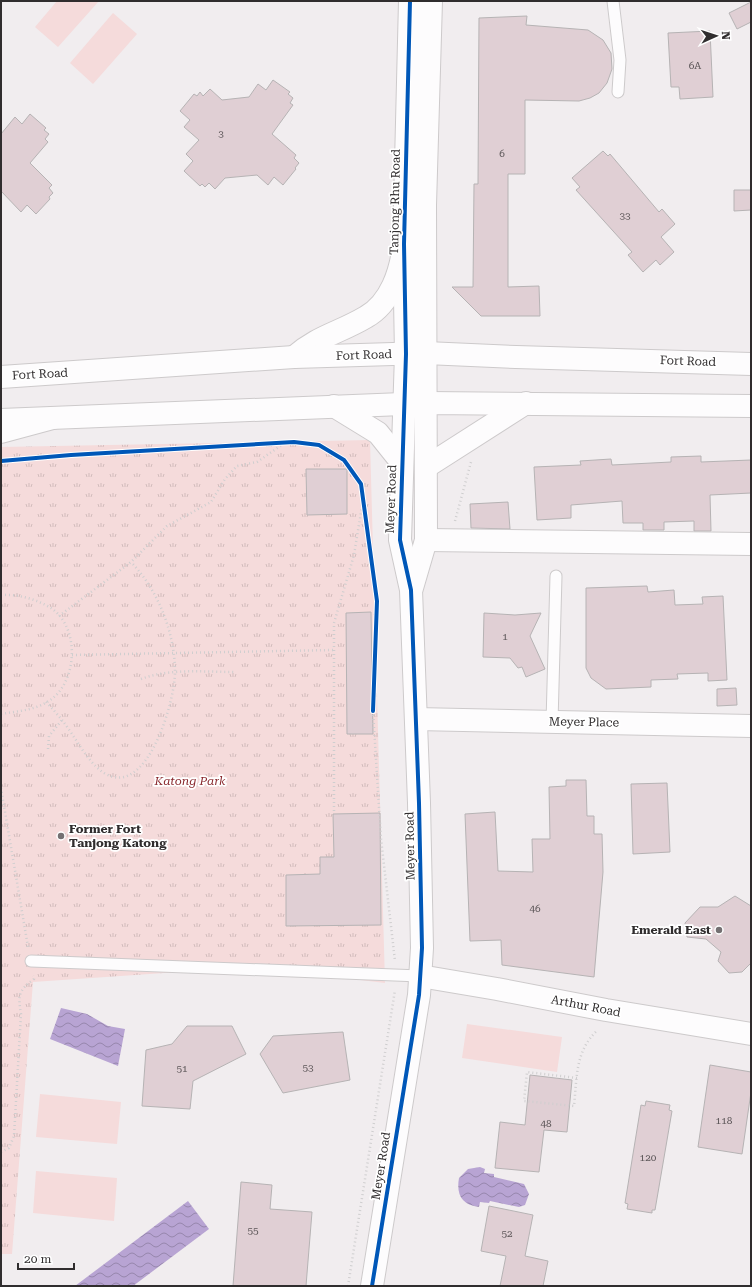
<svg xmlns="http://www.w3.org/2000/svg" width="752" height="1287" viewBox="0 0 752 1287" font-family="'Roboto Serif',serif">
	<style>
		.grass { fill: #f5dbdb }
		.park { fill: url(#park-tufts) }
		.water { fill: url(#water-waves) }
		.building { fill: #e0cfd4; stroke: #b6b3b4 }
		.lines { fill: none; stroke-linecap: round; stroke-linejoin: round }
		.lane-casing { stroke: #cdcacb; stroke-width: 13 }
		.street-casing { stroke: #cdcacb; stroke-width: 24 }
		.secondary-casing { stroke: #cdcacb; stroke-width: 24 }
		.primary-casing { stroke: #cdcacb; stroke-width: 24 }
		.highway-casing { stroke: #cdcacb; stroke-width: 24 }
		.path { stroke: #cfcecf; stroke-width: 2.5; stroke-dasharray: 1 3; stroke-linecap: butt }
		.lane { stroke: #fdfcfd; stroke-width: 11 }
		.street { stroke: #fdfcfd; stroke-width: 22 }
		.secondary { stroke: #fdfcfd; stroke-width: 22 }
		.primary { stroke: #fdfcfd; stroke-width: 22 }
		.highway { stroke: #fdfcfd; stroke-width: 22 }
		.cycleway-casing { stroke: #fff; stroke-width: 6 }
		.cycleway { stroke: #0057b8; stroke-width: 4 }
		.poi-dot { fill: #747072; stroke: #fff; stroke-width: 1.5 }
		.labels { text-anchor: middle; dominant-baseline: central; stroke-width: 3.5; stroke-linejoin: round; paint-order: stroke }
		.number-label { font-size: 10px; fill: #5c5658 }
		.street-label { font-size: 12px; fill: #302d2e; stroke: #fff }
		.park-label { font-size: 12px; font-style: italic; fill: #89282d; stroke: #fff }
		.poi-label { font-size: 12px; font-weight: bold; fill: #302d2e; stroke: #fff; text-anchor: start }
	</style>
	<defs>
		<pattern id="park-tufts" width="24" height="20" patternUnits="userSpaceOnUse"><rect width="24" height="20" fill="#f5dbdb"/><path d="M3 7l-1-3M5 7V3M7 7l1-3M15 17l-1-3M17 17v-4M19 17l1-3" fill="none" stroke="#d2bcbc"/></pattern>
		<pattern id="water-waves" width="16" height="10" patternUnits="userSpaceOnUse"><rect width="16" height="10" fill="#b8a4d3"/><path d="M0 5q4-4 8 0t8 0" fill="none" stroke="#9686ac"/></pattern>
	</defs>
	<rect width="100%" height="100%" fill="#f1edef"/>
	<g class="grass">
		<path d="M57,1h42l-41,46 -23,-20z"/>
		<path d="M113,13l24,21 -44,50 -23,-21z"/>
		<path d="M467,1024l95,13 -5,35 -95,-14z"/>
		<path d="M40,1094l81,8 -4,42 -81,-7z"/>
		<path d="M36,1171l81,7 -3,43 -81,-8z"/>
	</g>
	<path class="park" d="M370,440l15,543 -133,-16 -219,15 -21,272h-11v-807z"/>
	<g class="water">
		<path d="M61,1008l26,6 21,12 17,3 -7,37 -68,-27z"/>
		<path d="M480,1167l5,2 -1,4 10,1v3l30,7 5,10 -4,11 -6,2 -29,-6 -1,2 -9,-1 -1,5c-17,-2 -23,-12 -20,-29l9,-9z"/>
		<path d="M188,1201l21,28 -76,57h-58z"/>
	</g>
	<g class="building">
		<path d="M751,2v20l-14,7 -8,-16z"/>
		<path d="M527,16l-1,9 62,5 15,10 8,13 1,16 -5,14 -8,10 -9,5 -11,3 -54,-1v74h-17v113l31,-1 1,30h-59l-29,-29h21l1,-103h4l1,-166z"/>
		<path d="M710,31l3,66 -33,2 -1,-12h-8l-3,-54z"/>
		<path d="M273,80l17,12 -2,2 5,4 -3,5 3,2 -21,29 24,21 -2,3 5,5 -4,5 1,1 -13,16 -9,-8 -6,8 -11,-10 -32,3 -10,11 -6,-6 -4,4 -3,-3 -2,2 -16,-15 9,-10 -7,-7 13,-14 -15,-13 6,-7 -10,-9 14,-17 3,2 3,-4 3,4 7,-7 12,11 27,-3 9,-13 8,6z"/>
		<path d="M30,114l16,14 -2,2 5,4 -4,5 3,3 -18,21 22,22 -3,3 4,5 -4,4 1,2 -14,15 -9,-9 -6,7 -20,-21v-57l14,-17 7,7z"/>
		<path d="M603,151l5,5 2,-2 49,58 3,-3 13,15 -14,13 13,15 -14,13 -4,-5 -13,12 -15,-17 4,-3 -56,-62 4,-3 -8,-9z"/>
		<path d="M734,190h17v20l-17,1z"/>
		<path d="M701,456v6l50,-2v33l-41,2 1,36h-17v-10l-30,1v8h-21v-7h-20l-1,-22 -51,4v13l-34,2 -3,-53 47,-2 -1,-4 31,-2 1,6 59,-3v-5z"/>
		<path d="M306,469h41v45l-40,1z"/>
		<path d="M508,502l2,27 -39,-1 -1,-24z"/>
		<path d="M647,586l1,6 26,-2 1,15 28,-1 -1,-7 21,-1 4,84 -19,1v-8l-31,1 1,5 -27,1v7l-45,2 -15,-11 -5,-10v-80z"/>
		<path d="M371,612l2,122h-26l-1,-121z"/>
		<path d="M484,613l31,2 26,-2 -11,23 15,33 -19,8 -4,-10 -4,1 -8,-10 -27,-1z"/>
		<path d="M736,688l1,17 -20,1v-17z"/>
		<path d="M566,780h20l1,36h7v18h8l1,38 -9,105 -92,-12 -1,-25 -31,1 -5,-127 30,-2 3,59 35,1 -1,-33h18l-1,-52 17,-1z"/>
		<path d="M667,783l3,69 -37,2 -2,-70z"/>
		<path d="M380,813l1,112 -95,1v-51l34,-1v-17h14l-1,-43z"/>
		<path d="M735,896l16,10v57l-9,9 -13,1 -11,-12 3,-9 -15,-13 -19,-2 -2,-14 15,-16h18z"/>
		<path d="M187,1026h45l14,28 -53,27 -3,28 -48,-3 4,-56 26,-6z"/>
		<path d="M343,1032l7,48 -67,13 -23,-39 13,-18z"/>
		<path d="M710,1065l41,7v20l-9,62 -44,-7z"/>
		<path d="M530,1075l42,5 -5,52 -23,-2 -5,42 -44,-4 5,-46 25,3z"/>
		<path d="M646,1101l24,4 -1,5 3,1 -17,99h-3v3l-25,-4 1,-5 -3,-1 16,-98 4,1z"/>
		<path d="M241,1182l31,3 -2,24 42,3 -6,74h-73z"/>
		<path d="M489,1206l44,9 -8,41 23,5 -5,25h-43l6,-30 -25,-5z"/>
	</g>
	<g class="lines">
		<defs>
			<g id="lane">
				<path d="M613,1l7,59 -2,32"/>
				<path d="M552,722l4,-146"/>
				<path d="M31,961l389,15"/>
			</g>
			<g id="street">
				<path d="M426,540l325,4"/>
				<path d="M416,719l335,7"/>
				<path d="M420,976l77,13 109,21 145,24"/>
			</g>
			<g id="secondary">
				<path d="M412,588l14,-48 -1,-335 6,-204"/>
				<path d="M372,1286l47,-291 3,-47 -3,-145 -8,-213 -11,-50 6,-186 -2,-110 6,-243"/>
			</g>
			<g id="primary">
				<path d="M294,357c24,-21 45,-24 72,-40 25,-14 35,-46 38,-73"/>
				<path d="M1,377l293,-20 132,-4 90,4 235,7"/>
				<path d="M334,406l44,27 24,30"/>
				<path d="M1,420l426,-17 324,3"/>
				<path d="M426,467l100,-64"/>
			</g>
			<path id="highway" d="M1,432l52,-14"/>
		</defs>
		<use href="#lane" class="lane-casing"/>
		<use href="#street" class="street-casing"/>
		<use href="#secondary" class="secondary-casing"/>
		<use href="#primary" class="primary-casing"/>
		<use href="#highway" class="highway-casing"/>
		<g class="path">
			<path d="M455,521l16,-59"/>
			<path d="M1,595c17,-1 35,4 50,13 28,19 27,69 2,90 -15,12 -34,13 -52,16"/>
			<path d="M59,616l72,-54 36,-36 44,-24 14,-23 12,-13 20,-4 29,-20"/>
			<path d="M72,655l261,-5"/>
			<path d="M141,679c29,-11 63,-7 94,-7"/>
			<path d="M46,702c6,6 11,12 16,18 13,16 25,42 42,53 43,27 71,-72 71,-101 0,-39 -17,-82 -44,-110"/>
			<path d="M373,711l8,128 14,122"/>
			<path d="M48,749l1,-13 13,-16"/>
			<path d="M1,788l27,159"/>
			<path d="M334,811v-188l20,-68 9,-55"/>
			<path d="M577,1078l-50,-6 -3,29 50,5c3,-28 1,-56 24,-76"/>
			<path d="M1,1152l8,-4 5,-12 7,-122c-3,-19 -3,-23 13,-35l-1,-3"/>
			<path d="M348,1286l47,-296"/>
		</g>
		<use href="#lane" class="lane"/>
		<use href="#street" class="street"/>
		<use href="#secondary" class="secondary"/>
		<use href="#primary" class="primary"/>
		<use href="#highway" class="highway"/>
		<defs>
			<g id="cycleway">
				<path d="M1,461l70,-6 223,-13 25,3 25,15 17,24 16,117 -4,110"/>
				<path d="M372,1286l47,-291 3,-47 -3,-145 -8,-213 -11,-50 6,-186 -2,-110 6,-243"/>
			</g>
		</defs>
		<use href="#cycleway" class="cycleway-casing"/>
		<use href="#cycleway" class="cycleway"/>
	</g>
	<g class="poi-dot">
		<circle cx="61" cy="836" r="4"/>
		<circle cx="719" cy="930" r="4"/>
	</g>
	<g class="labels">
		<g class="number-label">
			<text x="695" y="65">6A</text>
			<text x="221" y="133">3</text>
			<text x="502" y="153">6</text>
			<text x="625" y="215">33</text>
			<text x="505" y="636">1</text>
			<text x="535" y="908">46</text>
			<text x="308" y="1067">53</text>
			<text x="182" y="1068">51</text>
			<text x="724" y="1120">118</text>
			<text x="546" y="1123">48</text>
			<text x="648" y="1157">120</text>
			<text x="253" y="1230">55</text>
			<text x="507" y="1233">52</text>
		</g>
		<g class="street-label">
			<text transform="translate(395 202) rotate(-89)">Tanjong Rhu Road</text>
			<text transform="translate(364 355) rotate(-2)">Fort Road</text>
			<text transform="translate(688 361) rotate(2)">Fort Road</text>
			<text transform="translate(40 374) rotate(-3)">Fort Road</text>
			<text transform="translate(391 499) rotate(-88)">Meyer Road</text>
			<text transform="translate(584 722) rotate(1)">Meyer Place</text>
			<text transform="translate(410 846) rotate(-91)">Meyer Road</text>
			<text transform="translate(586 1006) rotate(11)">Arthur Road</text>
			<text transform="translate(381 1166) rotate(-81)">Meyer Road</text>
		</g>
		<g class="park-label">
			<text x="190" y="781">Katong Park</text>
		</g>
		<g class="poi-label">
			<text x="69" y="829">Former Fort<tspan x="69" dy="14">Tanjong Katong</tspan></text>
			<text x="711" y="930" text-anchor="end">Emerald East</text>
		</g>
	</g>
	<rect width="752" height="1287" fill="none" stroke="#302d2e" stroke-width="4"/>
	<g transform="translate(716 36) rotate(87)" stroke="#ffffff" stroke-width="3" paint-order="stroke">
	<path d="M0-3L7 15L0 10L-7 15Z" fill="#302d2e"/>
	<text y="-6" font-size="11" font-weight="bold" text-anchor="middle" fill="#302d2e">N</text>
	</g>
	<path d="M18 1263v6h56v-6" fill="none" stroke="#302d2e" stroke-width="2"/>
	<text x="24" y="1263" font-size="12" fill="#302d2e" stroke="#ffffff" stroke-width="3" paint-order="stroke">20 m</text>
</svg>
